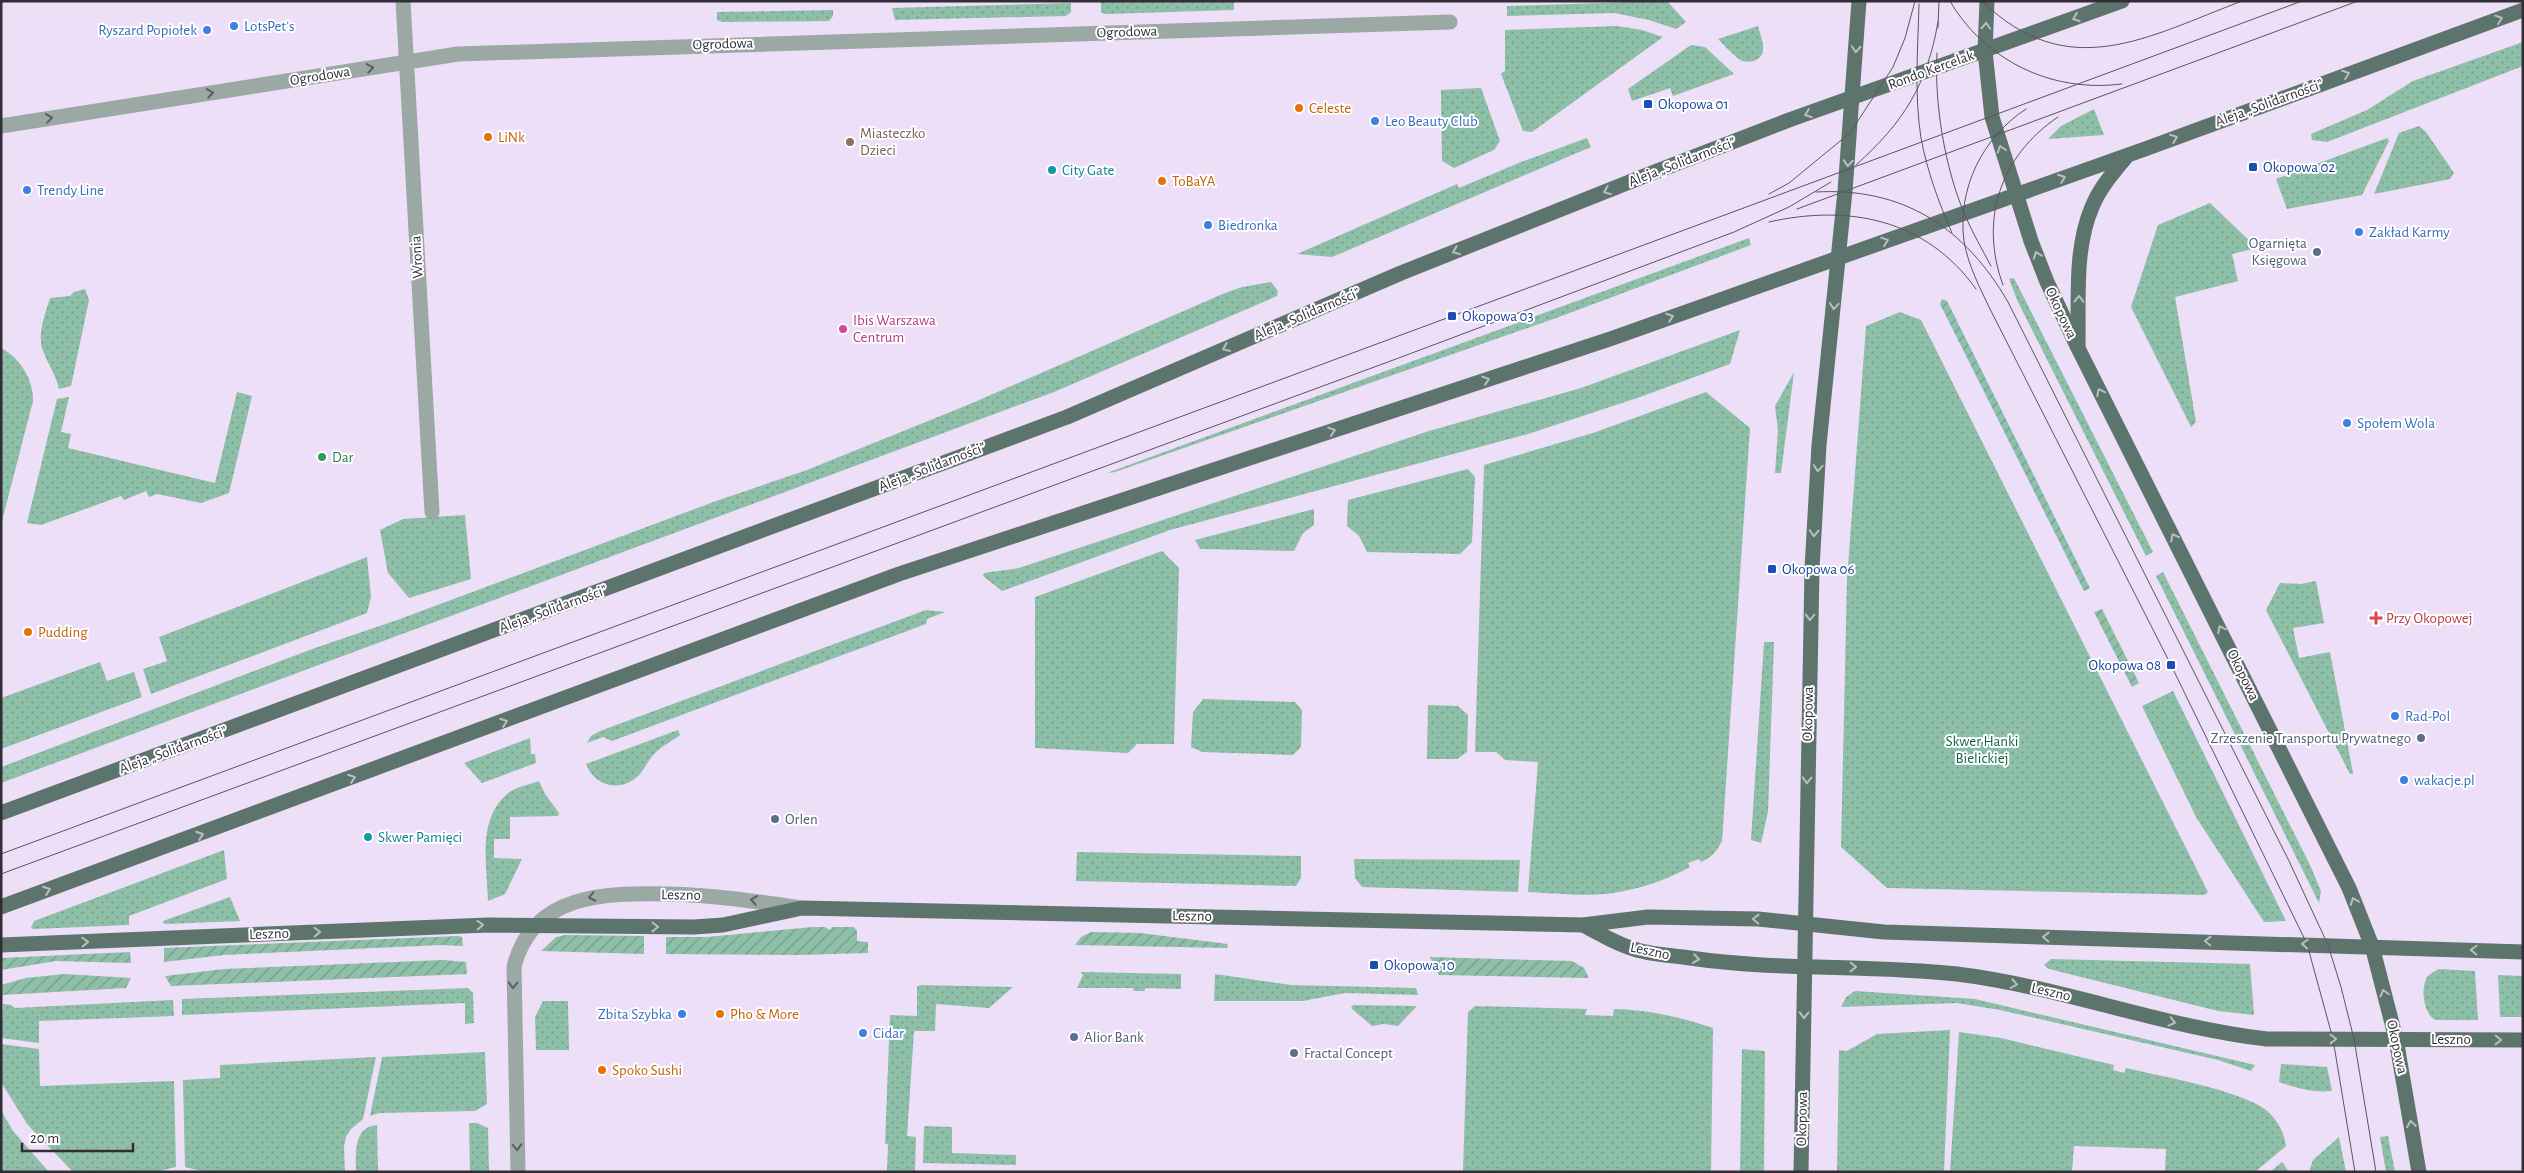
<svg xmlns="http://www.w3.org/2000/svg" width="2524" height="1173" viewBox="0 0 2524 1173" font-family="'Alegreya Sans',sans-serif">
	<style>
		.grass { fill: url(#grass-dots) }
		.garden { fill: url(#garden-furrows) }
		.lines { fill: none; stroke-linecap: round; stroke-linejoin: round }
		.minor { stroke: #9ba8a3; stroke-width: 15 }
		.major { stroke: #5d746c; stroke-width: 15 }
		.tram { stroke: #5b5461; stroke-width: 1 }
		.oneway { stroke: #b6c0bd }
		.oneway2 { stroke: #5c5e62 }
		.shop-dot { fill: #3f7fe0; stroke: #fff; stroke-width: 2 }
		.transit-dot { fill: #1a4fb4; stroke: #fff; stroke-width: 2 }
		.food-dot { fill: #e8710a; stroke: #fff; stroke-width: 2 }
		.education-dot { fill: #8d6e63; stroke: #fff; stroke-width: 2 }
		.culture-dot { fill: #0f9aa8; stroke: #fff; stroke-width: 2 }
		.service-dot { fill: #5c6f8a; stroke: #fff; stroke-width: 2 }
		.hotel-dot { fill: #d1479c; stroke: #fff; stroke-width: 2 }
		.leisure-dot { fill: #2e9e5b; stroke: #fff; stroke-width: 2 }
		.health-dot { fill: #e0444e; stroke: #fff; stroke-width: 2 }
		.labels { text-anchor: middle; dominant-baseline: central; stroke-width: 4; stroke-linejoin: round; paint-order: stroke }
		.shop-label { font-size: 15px; fill: #366cbe; stroke: #fff; text-anchor: start }
		.street-label { font-size: 15px; fill: #322d36; stroke: #fff }
		.transit-label { font-size: 15px; fill: #164399; stroke: #fff; text-anchor: start }
		.food-label { font-size: 15px; fill: #c56008; stroke: #fff; text-anchor: start }
		.education-label { font-size: 15px; fill: #785e54; stroke: #fff; text-anchor: start }
		.culture-label { font-size: 15px; fill: #0d838f; stroke: #fff; text-anchor: start }
		.service-label { font-size: 15px; fill: #4e5e75; stroke: #fff; text-anchor: start }
		.hotel-label { font-size: 15px; fill: #b23c85; stroke: #fff; text-anchor: start }
		.leisure-label { font-size: 15px; fill: #27864d; stroke: #fff; text-anchor: start }
		.health-label { font-size: 15px; fill: #be3a42; stroke: #fff; text-anchor: start }
		.park-label { font-size: 15px; fill: #166349; stroke: #fff }
	</style>
	<defs>
		<pattern id="grass-dots" width="8" height="8" patternUnits="userSpaceOnUse" patternTransform="scale(1.25)"><rect width="8" height="8" fill="#8ebfa8"/><path d="M2 2h.1M6 6h.1" fill="none" stroke="#759c8a" stroke-width="1.8" stroke-linecap="round"/></pattern>
		<pattern id="garden-furrows" width="10" height="10" patternUnits="userSpaceOnUse" patternTransform="scale(1.25)"><rect width="10" height="10" fill="#8ebfa8"/><path d="M-1 1l2-2M0 10L10 0M9 11l2-2" fill="none" stroke="#759c8a"/></pattern>
	</defs>
	<rect width="100%" height="100%" fill="#eddff7"/>
	<g class="grass">
		<path d="M1234,1v9l-129,4 -4,-2v-10z"/>
		<path d="M1667,1l19,21 -10,7 -27,-9 -35,-7 -107,3v-10z"/>
		<path d="M1071,3v9l-5,4 -171,4 -3,-12z"/>
		<path d="M833,10v6l-4,5 -107,1 -5,-2v-8z"/>
		<path d="M1617,26l25,4 21,7 -131,95 -9,-1 -22,-57 4,-3v-41z"/>
		<path d="M1758,26c3,13 12,28 -4,35 -4,1 -8,1 -12,0 -8,-5 -17,-15 -24,-22z"/>
		<path d="M2523,42v24l-196,76 -15,-2 -1,-6 56,-24 46,-29z"/>
		<path d="M1691,45l14,2 29,27 -61,22 -3,-8 -38,13 -4,-12z"/>
		<path d="M1481,88l19,53 -6,9 -40,18 -12,-7 -1,-71z"/>
		<path d="M2094,109l10,26 -56,4 13,-13z"/>
		<path d="M2419,126l7,6 28,41 -4,6 -76,15 25,-61z"/>
		<path d="M1587,138l4,9 -259,110 -35,-3 160,-70 2,4 62,-26z"/>
		<path d="M2387,138l2,3 -27,54 -75,14 -11,-30z"/>
		<path d="M2210,203l47,45 -25,6 6,27 -63,16 21,125 -5,5 -60,-120 27,-82z"/>
		<path d="M1749,238l2,7 -192,72 -444,155 -8,1z"/>
		<path d="M2014,278l139,274 -7,4 -128,-254 -9,-23z"/>
		<path d="M1271,282l7,9 -1,5 -223,96 -1053,391v-16l314,-119 85,-29 316,-118 91,-31 163,-66 255,-111 17,-6z"/>
		<path d="M85,289l4,11 -18,86 -12,3c-3,-14 -10,-23 -15,-36 -8,-17 1,-38 6,-55l20,-2 4,-4z"/>
		<path d="M1900,312l21,8 287,572 -4,3 -317,-7 -46,-41 6,-267 19,-254z"/>
		<path d="M1740,330l-10,34 -90,33 -112,37 -358,96 -168,61 -19,-15 1,-3 35,-5 410,-137 152,-43z"/>
		<path d="M1,348c20,11 32,31 32,53l-31,120z"/>
		<path d="M1794,372l-13,101h-6l3,-43 -3,-24z"/>
		<path d="M237,392l15,4 -23,97 -28,10 -44,-9 -8,3 -3,-6 -22,9 -3,-4 -80,29 -14,-2 30,-124 12,-2 -8,35 10,2 -3,14 147,35z"/>
		<path d="M1706,392l44,36 -28,413c-5,10 -11,17 -21,21l-2,-3 -11,4 2,4c-24,13 -50,22 -77,26 -23,4 -61,0 -85,-1l10,-130 -33,-2 -9,-8h-21l9,-287 109,-32z"/>
		<path d="M1468,469l7,8 -3,65 -12,12 -93,-2 -8,-16 -12,-10 1,-26z"/>
		<path d="M1314,509v16l-11,8 -9,18 -94,-2 -5,-9z"/>
		<path d="M465,515l6,64 -62,19 -21,-25 -8,-43 23,-11z"/>
		<path d="M1162,551l17,17 -5,176h-37l-9,9 -93,-5v-151z"/>
		<path d="M367,557l4,40 -4,16 -216,81 -8,-25 24,-8 -8,-24z"/>
		<path d="M2163,572l147,293 11,26 -2,12 -163,-327z"/>
		<path d="M2316,581l8,42 -31,5 6,30 31,-6 23,121 -3,1 -84,-164 14,-27 21,1z"/>
		<path d="M926,610l19,2 -18,7 -1,5 -314,117 -9,-4 -16,6 4,-7 9,-5z"/>
		<path d="M1764,642h10l-6,170 -7,31 -10,-3z"/>
		<path d="M100,662l7,19 27,-9 8,25 -141,52v-51z"/>
		<path d="M2173,691l113,230 -22,1 -68,-105 -54,-111z"/>
		<path d="M1203,699l92,3 7,8 -1,37 -8,8 -91,-3 -11,-5 2,-35z"/>
		<path d="M1428,705l30,1 10,9 -1,37 -10,7h-30z"/>
		<path d="M678,730l2,5c-8,6 -18,11 -25,18 -6,6 -10,15 -16,22 -18,18 -44,12 -53,-11z"/>
		<path d="M530,738l1,16h4l1,9 -54,20 -18,-20z"/>
		<path d="M539,781l6,13 14,19 -1,3 -48,1v22h-16v19l28,1 -17,35 -17,7c-1,-36 -11,-81 19,-107 7,-7 23,-9 32,-13z"/>
		<path d="M224,850l3,29 -98,37v9l-96,4 -2,-1 3,-7z"/>
		<path d="M1077,852l224,4v22l-5,8 -220,-5z"/>
		<path d="M1354,859l166,1 -2,32 -156,-5 -7,-9z"/>
		<path d="M230,897l10,24 -76,3 -1,-3z"/>
		<path d="M2051,959l199,5 4,51 -36,-4 -169,-42 -5,-4z"/>
		<path d="M2439,969l36,2 3,49h-43c-12,-7 -15,-34 -7,-44 3,-3 7,-5 11,-7z"/>
		<path d="M1081,972l100,2v15l-35,-1 -2,3h-10l-1,-3h-56l6,-13z"/>
		<path d="M1215,974l76,11 125,3 2,7 -73,-2 -42,8h-89z"/>
		<path d="M2498,975l25,1v41h-23z"/>
		<path d="M920,985l93,2 -24,21 -53,-4 -1,27h-21l-7,105 9,1 -1,35h-28l1,-28h-3l5,-129 27,1v-29z"/>
		<path d="M468,988l5,5 1,30 -9,1v-21l-283,12v-16z"/>
		<path d="M1855,991l120,8 280,66 -4,6 -33,-11 -218,-50 -43,-7 -116,4 5,-10z"/>
		<path d="M173,1000l1,16 -135,5v22l-38,-5 2,-34 8,1 4,3z"/>
		<path d="M543,1001h25l1,49h-33l-1,-33z"/>
		<path d="M1353,1005l64,1 -19,20 -14,-2 -12,2 -21,-18z"/>
		<path d="M1475,1006l112,3 -2,6 28,1 1,-7c36,1 66,8 99,19l-2,144h-248l5,-160z"/>
		<path d="M1950,1030l-6,142h-107l2,-122 8,1 30,-17z"/>
		<path d="M1959,1032l42,6 113,27 -1,5 11,3 2,-5c34,8 114,22 140,42 11,9 18,22 20,36l-31,26h-90l1,-23 -92,-3 -2,26h-122z"/>
		<path d="M1,1044l38,5 1,37 134,-5 2,86 -21,5h-82l-46,-48 -26,-42z"/>
		<path d="M1742,1049l23,2 -1,121h-24z"/>
		<path d="M485,1052l2,52 -12,7 -96,2 -9,3 12,-59z"/>
		<path d="M376,1057l-13,62 -12,10 -5,8 -2,9 1,26h-140l-20,-5 -2,-87 37,-2v-13z"/>
		<path d="M2281,1064l46,3 5,24c-20,2 -35,-3 -53,-9z"/>
		<path d="M1,1110l12,21 36,41h-48z"/>
		<path d="M469,1123h8l11,5 1,44h-19z"/>
		<path d="M377,1125l1,47h-22c0,-19 -3,-45 21,-47z"/>
		<path d="M924,1126l28,1v26l64,2v10l-93,-2z"/>
		<path d="M2388,1136l7,36h-9l-6,-35z"/>
		<path d="M2339,1137l7,35h-37l4,-12z"/>
		<path d="M2282,1162l7,10h-19z"/>
	</g>
	<g class="garden">
		<path d="M1942,299l5,2 143,287 -6,3 -144,-287z"/>
		<path d="M2102,609l37,74 -7,4 -38,-75z"/>
		<path d="M813,927h12l5,3 2,-3h22l3,4v10l11,1v11l-70,2 -132,-1v-17h41z"/>
		<path d="M1091,932l49,1 88,11 -1,4 -152,-3 6,-8z"/>
		<path d="M565,935l79,1v18l-103,-3 15,-14z"/>
		<path d="M458,936l4,1 1,9 -22,-1 -217,10 -60,7v-14z"/>
		<path d="M130,952l1,11 -75,-2 -55,9v-12z"/>
		<path d="M1430,957l142,4 12,7 5,10 -150,-3z"/>
		<path d="M443,960l23,2 1,12 -296,12 -6,-10 59,-7z"/>
		<path d="M64,974l67,4 -5,10 -125,7v-10l25,-7z"/>
	</g>
	<g class="lines">
		<g class="minor">
			<path d="M403,1l29,511"/>
			<path d="M1,126l457,-72 992,-32"/>
			<path d="M518,1172l-4,-205c18,-74 92,-74 153,-73 47,1 87,7 133,14"/>
		</g>
		<g class="major">
			<path d="M1987,1l-2,50 7,66 39,124 16,41 31,66 271,540 23,58 24,93 23,133"/>
			<path d="M2078,345c1,-45 -4,-96 14,-138 8,-20 22,-35 35,-51"/>
			<path d="M1,813l1066,-396 334,-144 251,-100 137,-53 333,-119"/>
			<path d="M1,907l898,-333 711,-235 535,-190 378,-139"/>
			<path d="M1583,925c16,8 31,18 48,23 18,7 40,7 59,10 89,13 178,6 267,16 105,13 205,53 310,65l256,1"/>
			<path d="M1,945l487,-20 206,2 29,-2 79,-17 781,17 65,-8 110,2 126,13 639,20"/>
			<path d="M1801,1172l11,-603 7,-124 26,-254 14,-190"/>
		</g>
		<g class="tram">
			<path d="M1950,1c6,11 15,22 23,31 40,41 93,59 149,52"/>
			<path d="M1982,1c86,84 165,36 260,0"/>
			<path d="M1919,4c-1,44 -5,90 2,134 6,33 18,65 31,95"/>
			<path d="M1938,28l1,-27"/>
			<path d="M1937,53c-3,50 8,116 28,162 7,17 17,34 26,51"/>
			<path d="M2026,109c-43,28 -69,79 -62,132 4,24 16,47 26,68l181,356 136,279 26,95 22,133"/>
			<path d="M1856,165c48,-43 71,-80 82,-143"/>
			<path d="M1816,192c88,-5 149,36 192,110l281,559 39,84 13,42 13,52 22,133"/>
			<path d="M1769,194l20,-11 61,-50 43,-66 12,-29 10,-37"/>
			<path d="M1797,209l561,-208"/>
			<path d="M1769,222c80,-18 157,-3 207,67"/>
			<path d="M2003,285c-24,-65 -3,-129 55,-168"/>
			<path d="M1,854l2301,-853"/>
			<path d="M1,874l1395,-515 338,-127 55,-25 42,-25"/>
		</g>
	</g>
	<defs><path id="oneway-chevron" d="M-2-3.5L2.5 0L-2 3.5" fill="none" stroke-width="1.6" stroke-linecap="round" stroke-linejoin="round" transform="scale(1.25)"/></defs>
	<g class="oneway">
		<use href="#oneway-chevron" transform="translate(2076 18) rotate(160)"/>
		<use href="#oneway-chevron" transform="translate(2499 19) rotate(-19)"/>
		<use href="#oneway-chevron" transform="translate(1986 26) rotate(-87)"/>
		<use href="#oneway-chevron" transform="translate(1856 49) rotate(93)"/>
		<use href="#oneway-chevron" transform="translate(2346 74) rotate(-20)"/>
		<use href="#oneway-chevron" transform="translate(1808 114) rotate(160)"/>
		<use href="#oneway-chevron" transform="translate(2174 138) rotate(-21)"/>
		<use href="#oneway-chevron" transform="translate(2001 149) rotate(-108)"/>
		<use href="#oneway-chevron" transform="translate(1848 163) rotate(94)"/>
		<use href="#oneway-chevron" transform="translate(2062 178) rotate(-20)"/>
		<use href="#oneway-chevron" transform="translate(1607 191) rotate(158)"/>
		<use href="#oneway-chevron" transform="translate(1885 241) rotate(-19)"/>
		<use href="#oneway-chevron" transform="translate(1456 251) rotate(158)"/>
		<use href="#oneway-chevron" transform="translate(2037 255) rotate(-111)"/>
		<use href="#oneway-chevron" transform="translate(2079 299) rotate(-89)"/>
		<use href="#oneway-chevron" transform="translate(1834 306) rotate(95)"/>
		<use href="#oneway-chevron" transform="translate(1670 317) rotate(-20)"/>
		<use href="#oneway-chevron" transform="translate(1226 348) rotate(157)"/>
		<use href="#oneway-chevron" transform="translate(1486 380) rotate(-18)"/>
		<use href="#oneway-chevron" transform="translate(2100 392) rotate(-117)"/>
		<use href="#oneway-chevron" transform="translate(1332 431) rotate(-18)"/>
		<use href="#oneway-chevron" transform="translate(1818 468) rotate(94)"/>
		<use href="#oneway-chevron" transform="translate(1814 533) rotate(93)"/>
		<use href="#oneway-chevron" transform="translate(2174 537) rotate(-117)"/>
		<use href="#oneway-chevron" transform="translate(1810 617) rotate(92)"/>
		<use href="#oneway-chevron" transform="translate(2221 629) rotate(-116)"/>
		<use href="#oneway-chevron" transform="translate(504 722) rotate(-20)"/>
		<use href="#oneway-chevron" transform="translate(352 778) rotate(-20)"/>
		<use href="#oneway-chevron" transform="translate(1807 780) rotate(91)"/>
		<use href="#oneway-chevron" transform="translate(200 835) rotate(-20)"/>
		<use href="#oneway-chevron" transform="translate(47 890) rotate(-20)"/>
		<use href="#oneway-chevron" transform="translate(2354 901) rotate(-111)"/>
		<use href="#oneway-chevron" transform="translate(1756 919) rotate(-179)"/>
		<use href="#oneway-chevron" transform="translate(480 925) rotate(-2)"/>
		<use href="#oneway-chevron" transform="translate(655 927) rotate(1)"/>
		<use href="#oneway-chevron" transform="translate(317 932) rotate(-2)"/>
		<use href="#oneway-chevron" transform="translate(2046 937) rotate(-179)"/>
		<use href="#oneway-chevron" transform="translate(2208 941) rotate(-179)"/>
		<use href="#oneway-chevron" transform="translate(85 942) rotate(-2)"/>
		<use href="#oneway-chevron" transform="translate(2305 944) rotate(-178)"/>
		<use href="#oneway-chevron" transform="translate(2474 950) rotate(-178)"/>
		<use href="#oneway-chevron" transform="translate(1696 959) rotate(8)"/>
		<use href="#oneway-chevron" transform="translate(1853 967) rotate(1)"/>
		<use href="#oneway-chevron" transform="translate(2014 984) rotate(11)"/>
		<use href="#oneway-chevron" transform="translate(2384 993) rotate(-105)"/>
		<use href="#oneway-chevron" transform="translate(1804 1015) rotate(91)"/>
		<use href="#oneway-chevron" transform="translate(2172 1022) rotate(14)"/>
		<use href="#oneway-chevron" transform="translate(2333 1039)"/>
		<use href="#oneway-chevron" transform="translate(2498 1040) rotate(1)"/>
		<use href="#oneway-chevron" transform="translate(2411 1124) rotate(-99)"/>
	</g>
	<g class="oneway2">
		<use href="#oneway-chevron" transform="translate(370 68) rotate(-10)"/>
		<use href="#oneway-chevron" transform="translate(210 93) rotate(-9)"/>
		<use href="#oneway-chevron" transform="translate(49 118) rotate(-9)"/>
		<use href="#oneway-chevron" transform="translate(592 897) rotate(168)"/>
		<use href="#oneway-chevron" transform="translate(754 900) rotate(-171)"/>
		<use href="#oneway-chevron" transform="translate(513 985) rotate(92)"/>
		<use href="#oneway-chevron" transform="translate(517 1147) rotate(88)"/>
	</g>
	<g class="shop-dot">
		<circle cx="234" cy="26" r="5"/>
		<circle cx="207" cy="30" r="5"/>
		<circle cx="1375" cy="121" r="5"/>
		<circle cx="27" cy="190" r="5"/>
		<circle cx="1208" cy="225" r="5"/>
		<circle cx="2359" cy="232" r="5"/>
		<circle cx="2347" cy="423" r="5"/>
		<circle cx="2395" cy="716" r="5"/>
		<circle cx="2404" cy="780" r="5"/>
		<circle cx="682" cy="1014" r="5"/>
		<circle cx="863" cy="1033" r="5"/>
	</g>
	<g class="transit-dot">
		<rect x="1643" y="99" width="10" height="10" rx="2.5"/>
		<rect x="2248" y="162" width="10" height="10" rx="2.5"/>
		<rect x="1447" y="311" width="10" height="10" rx="2.5"/>
		<rect x="1767" y="564" width="10" height="10" rx="2.5"/>
		<rect x="2166" y="660" width="10" height="10" rx="2.5"/>
		<rect x="1369" y="960" width="10" height="10" rx="2.5"/>
	</g>
	<g class="food-dot">
		<circle cx="1299" cy="108" r="5"/>
		<circle cx="488" cy="137" r="5"/>
		<circle cx="1162" cy="181" r="5"/>
		<circle cx="28" cy="632" r="5"/>
		<circle cx="720" cy="1014" r="5"/>
		<circle cx="602" cy="1070" r="5"/>
	</g>
	<circle class="education-dot" cx="850" cy="142" r="5"/>
	<g class="culture-dot">
		<circle cx="1052" cy="170" r="5"/>
		<circle cx="368" cy="837" r="5"/>
	</g>
	<g class="service-dot">
		<circle cx="2317" cy="252" r="5"/>
		<circle cx="2421" cy="738" r="5"/>
		<circle cx="775" cy="819" r="5"/>
		<circle cx="1074" cy="1037" r="5"/>
		<circle cx="1294" cy="1053" r="5"/>
	</g>
	<circle class="hotel-dot" cx="843" cy="329" r="5"/>
	<circle class="leisure-dot" cx="322" cy="457" r="5"/>
	<path class="health-dot" d="M2373.5 610.5h5v5h5v5h-5v5h-5v-5h-5v-5h5z"/>
	<g class="labels">
		<g class="shop-label">
			<text x="244" y="26">LotsPet's</text>
			<text x="197" y="30" text-anchor="end">Ryszard Popiołek</text>
			<text x="1385" y="121">Leo Beauty Club</text>
			<text x="37" y="190">Trendy Line</text>
			<text x="1218" y="225">Biedronka</text>
			<text x="2369" y="232">Zakład Karmy</text>
			<text x="2357" y="423">Społem Wola</text>
			<text x="2405" y="716">Rad-Pol</text>
			<text x="2414" y="780">wakacje.pl</text>
			<text x="672" y="1014" text-anchor="end">Zbita Szybka</text>
			<text x="873" y="1033">Cidar</text>
		</g>
		<g class="street-label">
			<text transform="translate(1127 32) rotate(-2)">Ogrodowa</text>
			<text transform="translate(723 44) rotate(-2)">Ogrodowa</text>
			<text transform="translate(1931 70) rotate(-20)">Rondo Kercelak</text>
			<text transform="translate(320 76) rotate(-9)">Ogrodowa</text>
			<text transform="translate(2269 103) rotate(-20)">Aleja „Solidarności”</text>
			<text transform="translate(1682 162) rotate(-21)">Aleja „Solidarności”</text>
			<text transform="translate(417 257) rotate(-93)">Wronia</text>
			<text transform="translate(2061 313) rotate(65)">Okopowa</text>
			<text transform="translate(1307 314) rotate(-23)">Aleja „Solidarności”</text>
			<text transform="translate(932 467) rotate(-21)">Aleja „Solidarności”</text>
			<text transform="translate(553 609) rotate(-20)">Aleja „Solidarności”</text>
			<text transform="translate(2243 675) rotate(64)">Okopowa</text>
			<text transform="translate(1808 714) rotate(-89)">Okopowa</text>
			<text transform="translate(173 750) rotate(-20)">Aleja „Solidarności”</text>
			<text transform="translate(681 895) rotate(1)">Leszno</text>
			<text transform="translate(1192 916) rotate(1)">Leszno</text>
			<text transform="translate(269 934) rotate(-2)">Leszno</text>
			<text transform="translate(1650 951) rotate(12)">Leszno</text>
			<text transform="translate(2051 992) rotate(13)">Leszno</text>
			<text x="2451" y="1039">Leszno</text>
			<text transform="translate(2397 1047) rotate(78)">Okopowa</text>
			<text transform="translate(1802 1119) rotate(-89)">Okopowa</text>
		</g>
		<g class="transit-label">
			<text x="1658" y="104">Okopowa 01</text>
			<text x="2263" y="167">Okopowa 02</text>
			<text x="1462" y="316">Okopowa 03</text>
			<text x="1782" y="569">Okopowa 06</text>
			<text x="2161" y="665" text-anchor="end">Okopowa 08</text>
			<text x="1384" y="965">Okopowa 10</text>
		</g>
		<g class="food-label">
			<text x="1309" y="108">Celeste</text>
			<text x="498" y="137">LiNk</text>
			<text x="1172" y="181">ToBaYA</text>
			<text x="38" y="632">Pudding</text>
			<text x="730" y="1014">Pho &amp; More</text>
			<text x="612" y="1070">Spoko Sushi</text>
		</g>
		<g class="education-label">
			<text x="860" y="133">Miasteczko<tspan x="860" dy="17">Dzieci</tspan></text>
		</g>
		<g class="culture-label">
			<text x="1062" y="170">City Gate</text>
			<text x="378" y="837">Skwer Pamięci</text>
		</g>
		<g class="service-label">
			<text x="2307" y="243" text-anchor="end">Ogarnięta<tspan x="2307" dy="17">Księgowa</tspan></text>
			<text x="2411" y="738" text-anchor="end">Zrzeszenie Transportu Prywatnego</text>
			<text x="785" y="819">Orlen</text>
			<text x="1084" y="1037">Alior Bank</text>
			<text x="1304" y="1053">Fractal Concept</text>
		</g>
		<g class="hotel-label">
			<text x="853" y="320">Ibis Warszawa<tspan x="853" dy="17">Centrum</tspan></text>
		</g>
		<g class="leisure-label">
			<text x="332" y="457">Dar</text>
		</g>
		<g class="health-label">
			<text x="2386" y="618">Przy Okopowej</text>
		</g>
		<g class="park-label">
			<text x="1982" y="741">Skwer Hanki<tspan x="1982" dy="17">Bielickiej</tspan></text>
		</g>
	</g>
	<rect width="2524" height="1173" fill="none" stroke="#322d36" stroke-width="5"/>
	<path d="M22 1143v8h111v-8" fill="none" stroke="#322d36" stroke-width="2.5"/>
	<text x="30" y="1143" font-size="15" fill="#322d36" stroke="#ffffff" stroke-width="4" paint-order="stroke">20 m</text>
</svg>
